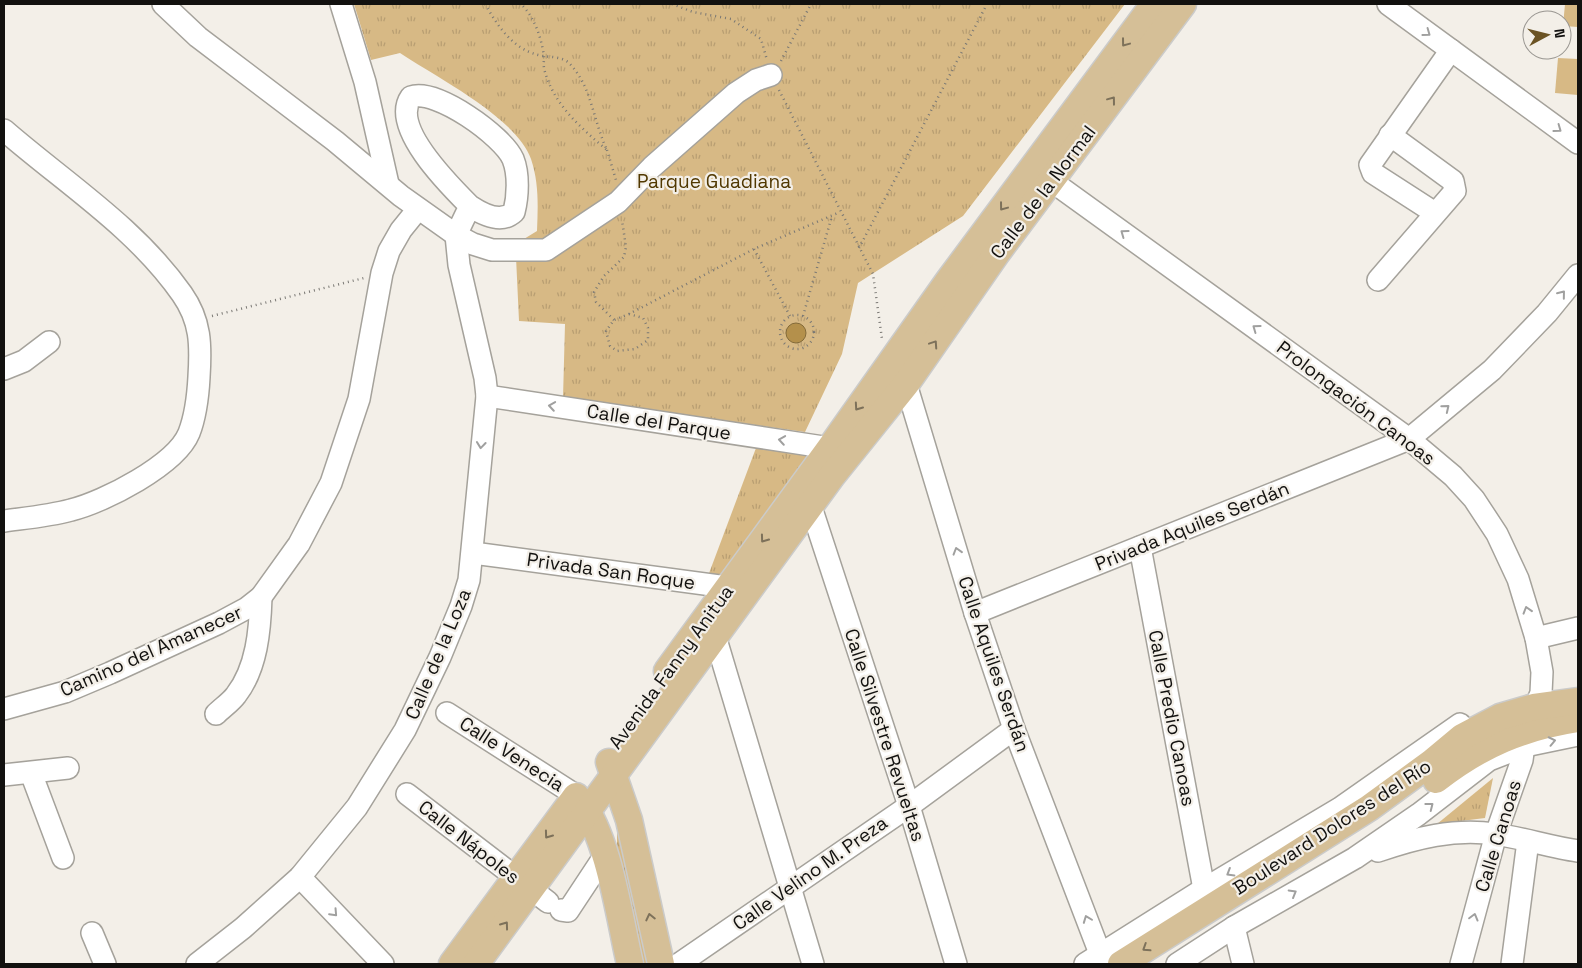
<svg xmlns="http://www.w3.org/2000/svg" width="1582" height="968" viewBox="0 0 1582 968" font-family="'Space Grotesk',sans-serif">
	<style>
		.grass { fill: url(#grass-tufts) }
		.pitch { fill: #d7b985 }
		.water { fill: #b4904b; stroke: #836a39 }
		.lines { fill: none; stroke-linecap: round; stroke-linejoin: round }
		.minor-casing { stroke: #a5a29b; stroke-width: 24 }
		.major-casing { stroke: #cbcbca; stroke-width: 29 }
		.path { stroke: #7a7874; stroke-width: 2.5; stroke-dasharray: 1 4; stroke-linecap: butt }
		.minor { stroke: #fff; stroke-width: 21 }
		.major { stroke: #d5bf97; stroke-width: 26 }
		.oneway { stroke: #a0a09f }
		.oneway2 { stroke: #7d715a }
		.labels { text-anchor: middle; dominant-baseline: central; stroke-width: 4.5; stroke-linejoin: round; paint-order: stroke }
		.park-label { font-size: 19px; fill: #513800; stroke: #f3efe8 }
		.street-label { font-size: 19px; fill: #12110f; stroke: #f3efe8 }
	</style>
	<defs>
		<pattern id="grass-tufts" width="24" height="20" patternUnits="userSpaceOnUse" patternTransform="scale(1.25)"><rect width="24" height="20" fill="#d7b985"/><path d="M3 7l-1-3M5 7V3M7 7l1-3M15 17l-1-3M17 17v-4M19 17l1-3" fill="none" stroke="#b89e72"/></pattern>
	</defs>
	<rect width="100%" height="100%" fill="#f3efe8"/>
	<g class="grass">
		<path d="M354,4h771l-162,212 -105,67 -16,71 -37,78 -242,-34 2,-74 -46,-3 -3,-64 3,-15 18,-11c1,-25 2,-48 -6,-72 -14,-41 -95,-82 -131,-106l-29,7z"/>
		<path d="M756,448l54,8 -81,123 -21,-3z"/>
		<path d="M1493,778l-8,40 -48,6z"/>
		<path d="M623,831l34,133h-16l-24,-111v-21z"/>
	</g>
	<g class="pitch">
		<path d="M1565,4h13v23l-15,-1z"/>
		<path d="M1558,58l20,1v36l-23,-2z"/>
	</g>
	<circle class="water" cx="796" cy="333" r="10"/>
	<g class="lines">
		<defs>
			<g id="minor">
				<path d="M163,4l35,33 137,104 66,55 55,39 17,9 19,6h54l72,-48 34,-35 84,-74 20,-13 15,-5"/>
				<path d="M341,4l24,78 23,102"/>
				<path d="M1388,4l190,139"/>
				<path d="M4,130c61,53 131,97 178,164 19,27 19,51 17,83 -1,19 -3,38 -10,56 -13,32 -85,69 -118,77 -22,6 -45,8 -67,11"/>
				<path d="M1039,172l370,267 44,37 21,23 23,35 21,45 18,59 6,34 -1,21 -15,37 -4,30 -26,74 -35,130"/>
				<path d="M1435,213l-62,-40 -3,-8 81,-115"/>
				<path d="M456,235l14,-29c12,8 31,18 44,6 4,-16 5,-38 -1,-53 -10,-23 -77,-71 -102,-62 -21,30 39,89 59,109"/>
				<path d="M1378,280l77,-89 -2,-10 -63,-46"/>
				<path d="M4,369l20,-8 25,-19"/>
				<path d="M896,375l10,9 69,229 39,116 90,235"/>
				<path d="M487,396l343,52"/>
				<path d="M811,507l98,299 47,158"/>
				<path d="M1140,547l64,342"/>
				<path d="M473,553l269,36"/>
				<path d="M975,613l434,-174 83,-69 55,-57 31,-38"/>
				<path d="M715,636l98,328"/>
				<path d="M1536,638l42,-10"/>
				<path d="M4,709l61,-17 45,-19 109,-50 28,-15 14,-11 38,-53 32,-61 28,-84 23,-126 7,-22 12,-21 17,-21"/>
				<path d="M447,713l130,83"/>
				<path d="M216,714c6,-6 15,-12 20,-19 21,-27 24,-65 25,-98"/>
				<path d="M31,773l32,85"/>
				<path d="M4,775l64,-7"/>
				<path d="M407,794l141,108"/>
				<path d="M1378,851c38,-13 76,-23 117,-17 28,4 55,13 83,17"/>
				<path d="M300,877l83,87"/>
				<path d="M561,910l7,1 37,-56"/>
				<path d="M1234,927l9,37"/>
				<path d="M92,933l13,31"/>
				<path d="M197,964l46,-36 57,-51 57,-70 48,-77 35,-73 21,-51 8,-26 18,-184 -2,-18 -26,-113 -3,-30"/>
				<path d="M679,964l230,-158 105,-77"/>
				<path d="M1085,964l119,-75 136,-81 120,-84"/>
				<path d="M1177,964l57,-37 121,-69 64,-44 70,-54 36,-14 53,-11"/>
				<path d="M1512,964l16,-123"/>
			</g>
			<g id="major">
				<path d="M667,671l163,-223 119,-168 205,-276"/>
				<path d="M609,762l20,58 32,144"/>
				<path d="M1436,780c45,-35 85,-52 142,-61"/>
				<path d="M580,800c29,39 39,116 50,164"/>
				<path d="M452,964l124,-168"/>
				<path d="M476,964l356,-488 74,-92 91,-131 186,-249"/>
				<path d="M1121,964l248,-156 63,-46 30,-25 38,-20 34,-10 44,-6"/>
			</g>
		</defs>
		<use href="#minor" class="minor-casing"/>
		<use href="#major" class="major-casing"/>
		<g class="path">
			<path d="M485,4c14,24 29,47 58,52 8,1 20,1 26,7 23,23 24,58 38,87 -26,-22 -52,-44 -62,-78 -2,-5 -1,-11 -1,-16 -3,-19 -9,-38 -23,-52"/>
			<path d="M672,4l21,8 38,7 30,20 6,21"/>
			<path d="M781,61l30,-57"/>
			<path d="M779,90l94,184 9,65"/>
			<path d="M607,150l9,30"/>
			<path d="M859,248l128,-244"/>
			<path d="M754,249l36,67"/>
			<path d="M629,314l14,4 5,10v12l-13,9 -18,2 -7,-5 -4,-15 8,-11 15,-6 125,-65 86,-37"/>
			<circle cx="797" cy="332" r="17"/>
			<path d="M212,316l152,-38"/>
			<path d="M803,316l29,-100"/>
			<path d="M614,320l-18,-18 -2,-10 10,-16 20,-19 2,-10 -4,-27"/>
		</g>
		<use href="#minor" class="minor"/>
		<use href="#major" class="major"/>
	</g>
	<defs><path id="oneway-chevron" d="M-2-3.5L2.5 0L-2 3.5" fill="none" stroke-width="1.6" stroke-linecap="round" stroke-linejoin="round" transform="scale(1.25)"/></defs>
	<g class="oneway">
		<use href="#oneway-chevron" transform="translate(1427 33) rotate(36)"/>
		<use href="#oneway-chevron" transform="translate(1558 129) rotate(36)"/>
		<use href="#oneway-chevron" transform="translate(1124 233) rotate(-144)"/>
		<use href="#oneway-chevron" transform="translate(1562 294) rotate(-51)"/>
		<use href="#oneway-chevron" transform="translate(1256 328) rotate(-144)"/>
		<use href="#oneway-chevron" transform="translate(552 406) rotate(-171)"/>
		<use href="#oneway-chevron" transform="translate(1446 408) rotate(-39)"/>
		<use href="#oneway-chevron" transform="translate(782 440) rotate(-171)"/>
		<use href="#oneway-chevron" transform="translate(481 445) rotate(96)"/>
		<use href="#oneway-chevron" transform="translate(957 551) rotate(-107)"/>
		<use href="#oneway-chevron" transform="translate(1527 610) rotate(-107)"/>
		<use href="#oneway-chevron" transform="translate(1552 741) rotate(-12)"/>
		<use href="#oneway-chevron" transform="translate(1430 806) rotate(-38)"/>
		<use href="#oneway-chevron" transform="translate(1230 873) rotate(149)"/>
		<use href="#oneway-chevron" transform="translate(1293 893) rotate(-30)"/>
		<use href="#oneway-chevron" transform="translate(334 913) rotate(47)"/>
		<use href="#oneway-chevron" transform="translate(1474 917) rotate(-75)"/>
		<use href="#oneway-chevron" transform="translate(1087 919) rotate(-111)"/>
	</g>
	<g class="oneway2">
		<use href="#oneway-chevron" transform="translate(1125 43) rotate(127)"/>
		<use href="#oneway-chevron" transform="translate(1112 100) rotate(-53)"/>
		<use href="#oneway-chevron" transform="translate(1003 207) rotate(127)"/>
		<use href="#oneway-chevron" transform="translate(934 344) rotate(-56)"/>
		<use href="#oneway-chevron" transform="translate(858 407) rotate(125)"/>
		<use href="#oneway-chevron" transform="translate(764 539) rotate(126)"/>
		<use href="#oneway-chevron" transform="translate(548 835) rotate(126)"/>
		<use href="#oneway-chevron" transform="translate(650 917) rotate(-103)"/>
		<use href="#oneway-chevron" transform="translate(505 925) rotate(-54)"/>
		<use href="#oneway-chevron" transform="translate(1146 948) rotate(147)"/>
	</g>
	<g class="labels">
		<g class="park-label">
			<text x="714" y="181">Parque Guadiana</text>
		</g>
		<g class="street-label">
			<text transform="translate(1043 192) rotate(-53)">Calle de la Normal</text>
			<text transform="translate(1356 403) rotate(37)">Prolongación Canoas</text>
			<text transform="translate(659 422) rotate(9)">Calle del Parque</text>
			<text transform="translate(1192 526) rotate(-22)">Privada Aquiles Serdán</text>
			<text transform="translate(611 571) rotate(8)">Privada San Roque</text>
			<text transform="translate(151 651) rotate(-24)">Camino del Amanecer</text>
			<text transform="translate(438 654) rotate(-67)">Calle de la Loza</text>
			<text transform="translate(994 664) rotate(71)">Calle Aquiles Serdán</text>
			<text transform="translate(671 667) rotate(-54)">Avenida Fanny Anitua</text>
			<text transform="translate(1172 718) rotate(79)">Calle Predio Canoas</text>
			<text transform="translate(885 735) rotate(72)">Calle Silvestre Revueltas</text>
			<text transform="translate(512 754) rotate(33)">Calle Venecia</text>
			<text transform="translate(1332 827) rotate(-33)">Boulevard Dolores del Río</text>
			<text transform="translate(1498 836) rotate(-73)">Calle Canoas</text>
			<text transform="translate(469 842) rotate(38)">Calle Nápoles</text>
			<text transform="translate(810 873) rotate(-35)">Calle Velino M. Preza</text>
		</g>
	</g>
	<rect width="1582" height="968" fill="none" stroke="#12110f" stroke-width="10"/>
	<g transform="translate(1547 35) rotate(83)"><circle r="24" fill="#f3efe8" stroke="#999691"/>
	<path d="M0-4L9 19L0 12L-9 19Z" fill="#6b5323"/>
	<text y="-8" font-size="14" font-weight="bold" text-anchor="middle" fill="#12110f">N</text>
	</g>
</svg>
